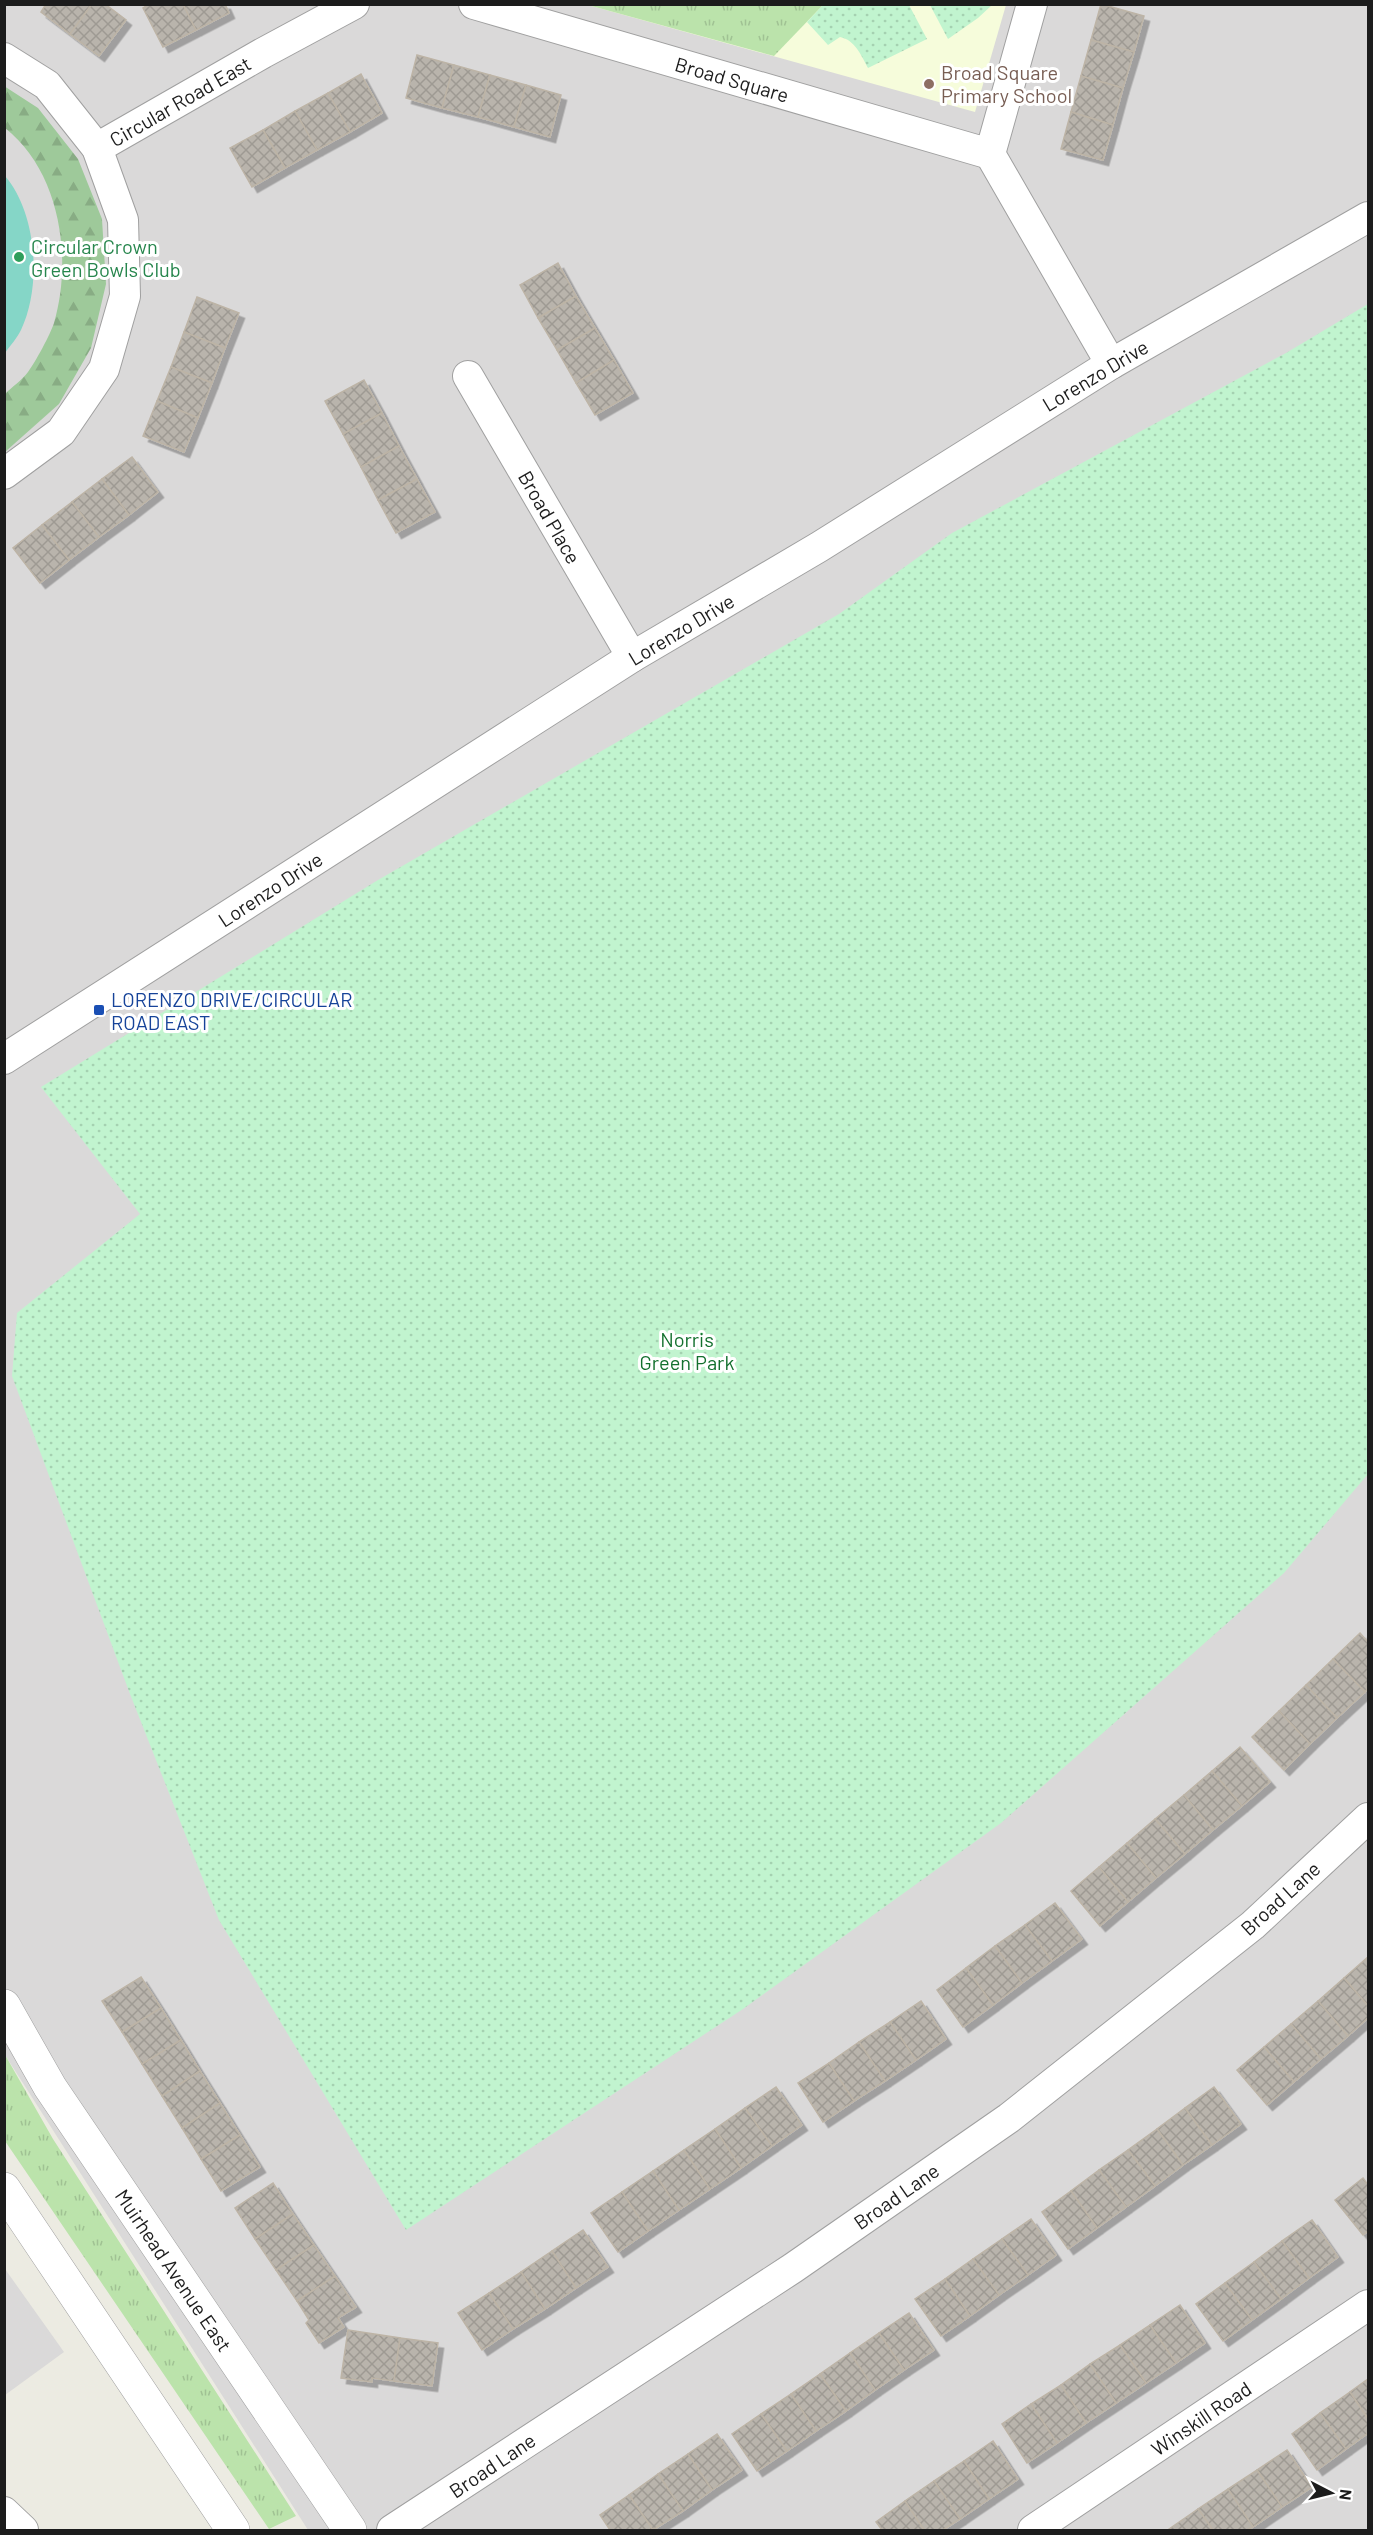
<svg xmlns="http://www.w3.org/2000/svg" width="1373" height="2535" viewBox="0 0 1373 2535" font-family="Barlow,sans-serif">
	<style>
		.residential { fill: #dad9d9 }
		.education { fill: #f6fcdb }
		.grass { fill: url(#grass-tufts) }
		.forest { fill: url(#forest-firs) }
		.park { fill: url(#park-dots) }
		.pitch { fill: #85d6c7 }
		.building { fill: url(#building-cross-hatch); stroke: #bdb4a6; stroke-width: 1.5; filter: url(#shadow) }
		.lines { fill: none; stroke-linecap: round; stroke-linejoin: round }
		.minor-casing { stroke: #a0a0a0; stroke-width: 32 }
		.tertiary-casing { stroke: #a0a0a0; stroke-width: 34 }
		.minor { stroke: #fff; stroke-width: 30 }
		.tertiary { stroke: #fff; stroke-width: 33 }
		.education-dot { fill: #8d6e63; stroke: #fff; stroke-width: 2 }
		.leisure-dot { fill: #2e9e5b; stroke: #fff; stroke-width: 2 }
		.transit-dot { fill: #1a4fb4; stroke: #fff; stroke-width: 2 }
		.labels { text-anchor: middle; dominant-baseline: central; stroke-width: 6; stroke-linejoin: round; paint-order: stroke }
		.education-label { font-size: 20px; fill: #785e54; stroke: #fff; text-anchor: start }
		.street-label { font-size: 20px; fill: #1c1c1c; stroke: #fff }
		.leisure-label { font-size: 20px; fill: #27864d; stroke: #fff; text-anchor: start }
		.transit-label { font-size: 20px; fill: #164399; stroke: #fff; text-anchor: start }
		.park-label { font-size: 20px; fill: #13702e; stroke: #fff }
	</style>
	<defs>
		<pattern id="grass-tufts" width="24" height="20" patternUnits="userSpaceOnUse" patternTransform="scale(1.5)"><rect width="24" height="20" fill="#bbe3ab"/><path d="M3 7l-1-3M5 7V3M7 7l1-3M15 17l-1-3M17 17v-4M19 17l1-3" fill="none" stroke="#a0c293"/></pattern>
		<pattern id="forest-firs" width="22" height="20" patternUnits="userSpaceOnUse" patternTransform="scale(1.5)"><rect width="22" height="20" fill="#9ec99a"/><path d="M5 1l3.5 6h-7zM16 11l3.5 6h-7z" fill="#88ac84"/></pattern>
		<pattern id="park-dots" width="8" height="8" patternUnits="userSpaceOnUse" patternTransform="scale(1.5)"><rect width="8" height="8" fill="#c1f4cf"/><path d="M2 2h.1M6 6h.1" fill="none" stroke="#a5d1b1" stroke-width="1.8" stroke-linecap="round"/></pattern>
		<pattern id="building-cross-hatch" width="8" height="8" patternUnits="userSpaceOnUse" patternTransform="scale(1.5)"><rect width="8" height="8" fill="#b9b4ac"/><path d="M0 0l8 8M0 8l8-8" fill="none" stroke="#9e9a93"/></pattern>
		<filter id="shadow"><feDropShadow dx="5.5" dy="5.5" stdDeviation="0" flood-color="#0004"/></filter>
	</defs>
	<rect width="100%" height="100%" fill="#ecebe2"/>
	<g class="residential">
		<path d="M5,5h1363v2525h-1060l-303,-475z"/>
		<path d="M5,2269l59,83 -59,43h-1z"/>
	</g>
	<path class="education" d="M588,5h418l-31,107z"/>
	<g class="grass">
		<path d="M588,5h235l-49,51z"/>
		<path d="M4,2053l49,86 243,377 -27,13 -264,-388z"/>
	</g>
	<path class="forest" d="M4,86l34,22 40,51 24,60 4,65 -15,64 -32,56 -54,48v-58c7,-7 17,-14 23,-22 8,-11 22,-37 26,-49 19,-65 6,-152 -49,-195z"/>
	<g class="park">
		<path d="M823,5h86l18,34 -59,29c-7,-13 -13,-28 -28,-31l-12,8 -21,-23z"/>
		<path d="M930,5h62l-14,13 -30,21z"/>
		<path d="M1368,304v1170l-84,99 -283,250 -258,186 -337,221 -187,-310 -89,-226 -118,-318 5,-63 123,-99 -99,-127 337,-207 461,-266 113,-81 334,-180z"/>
	</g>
	<path class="pitch" d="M5,176c32,37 37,110 16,154 -4,8 -11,16 -16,23z"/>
	<g class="building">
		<path d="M46,4h46l-22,30 -29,-22z"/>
		<path d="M92,4h13l21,16 -27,36 -29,-22z"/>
		<path d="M149,4h34l13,26 -33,17 -20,-39z"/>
		<path d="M183,4h42l4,9 -33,17z"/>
		<path d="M1101,4l43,12 -10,36 -43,-12z"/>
		<path d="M1091,40l43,12 -11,36 -42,-12z"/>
		<path d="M417,55l37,10 -12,43 -36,-10z"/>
		<path d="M454,65l36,10 -12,42 -36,-9z"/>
		<path d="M361,74l21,39 -32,19 -22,-39z"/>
		<path d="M490,75l36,10 -12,42 -36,-10z"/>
		<path d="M1081,76l42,12 -10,37 -42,-13z"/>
		<path d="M526,85l35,10 -11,42 -36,-10z"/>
		<path d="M328,93l22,39 -33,18 -22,-39z"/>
		<path d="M295,111l22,39 -32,18 -22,-38z"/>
		<path d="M1071,112l42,13 -10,35 -42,-11z"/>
		<path d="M263,130l22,38 -33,19 -22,-39z"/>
		<path d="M558,263l18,33 -38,22 -18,-33z"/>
		<path d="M576,296l19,32 -38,22 -19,-32z"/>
		<path d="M197,297l42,16 -14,35 -41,-16z"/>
		<path d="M595,328l19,32 -38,23 -19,-33z"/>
		<path d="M184,332l41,16 -13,35 -41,-16z"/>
		<path d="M614,360l19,33 -38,22 -19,-32z"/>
		<path d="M171,367l41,16 -14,35 -41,-17z"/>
		<path d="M364,380l18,33 -39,21 -18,-33z"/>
		<path d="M157,401l41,17 -14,34 -41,-16z"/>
		<path d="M382,413l17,33 -38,21 -18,-33z"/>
		<path d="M399,446l18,33 -39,21 -17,-33z"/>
		<path d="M132,457l26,35 -29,23 -27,-36z"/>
		<path d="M102,479l27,36 -30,22 -27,-35z"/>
		<path d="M417,479l18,33 -39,21 -18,-33z"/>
		<path d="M72,502l27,35 -30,23 -27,-35z"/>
		<path d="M42,525l27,35 -29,23 -27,-35z"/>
		<path d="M1360,1633l8,9v46l-3,4 -32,-33z"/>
		<path d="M1333,1659l32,33 -28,26 -31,-33z"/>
		<path d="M1306,1685l31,33 -27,26 -31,-33z"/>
		<path d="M1279,1711l31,33 -26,26 -32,-33z"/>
		<path d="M1240,1747l30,35 -28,24 -30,-35z"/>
		<path d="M1212,1771l30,35 -29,24 -29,-35z"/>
		<path d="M1184,1795l29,35 -28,24 -30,-35z"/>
		<path d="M1155,1819l30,35 -29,24 -29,-35z"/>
		<path d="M1127,1843l29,35 -28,24 -29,-35z"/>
		<path d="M1099,1867l29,35 -28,24 -29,-35z"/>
		<path d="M1055,1903l27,36 -30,22 -27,-36z"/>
		<path d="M1025,1925l27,36 -30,22 -27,-37z"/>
		<path d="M995,1946l27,37 -29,22 -27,-37z"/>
		<path d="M1368,1957v49l-24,-28z"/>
		<path d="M966,1968l27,37 -30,22 -26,-37z"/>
		<path d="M141,1977l20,31 -39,24 -20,-31z"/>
		<path d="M1344,1978l24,28v12l-20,18 -30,-35z"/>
		<path d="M921,2001l25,38 -30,21 -26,-38z"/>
		<path d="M1318,2001l30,35 -27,23 -30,-35z"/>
		<path d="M161,2008l20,32 -39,24 -20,-32z"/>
		<path d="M890,2022l26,38 -31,21 -26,-39z"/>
		<path d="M1291,2024l30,35 -27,23 -30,-35z"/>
		<path d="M181,2040l19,31 -38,25 -20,-32z"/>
		<path d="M859,2042l26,39 -31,20 -25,-38z"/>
		<path d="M1264,2047l30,35 -27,23 -30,-35z"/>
		<path d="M829,2063l25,38 -31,21 -25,-39z"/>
		<path d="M200,2071l20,32 -38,25 -20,-32z"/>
		<path d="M776,2087l26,38 -30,21 -27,-38z"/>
		<path d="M1214,2087l27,37 -29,21 -27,-37z"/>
		<path d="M220,2103l20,32 -39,24 -19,-31z"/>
		<path d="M745,2108l27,38 -31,22 -26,-39z"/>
		<path d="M1185,2108l27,37 -29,20 -26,-36z"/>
		<path d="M715,2129l26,39 -31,21 -26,-39z"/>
		<path d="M1157,2129l26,36 -28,21 -27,-36z"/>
		<path d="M240,2135l20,32 -39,24 -20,-32z"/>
		<path d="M684,2150l26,39 -31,21 -26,-39z"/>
		<path d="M1128,2150l27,36 -29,21 -27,-37z"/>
		<path d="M1099,2170l27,37 -29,21 -26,-37z"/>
		<path d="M653,2171l26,39 -31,21 -26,-39z"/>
		<path d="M1363,2178l5,7v46l-5,4 -28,-35z"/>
		<path d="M273,2183l20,31 -38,25 -20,-31z"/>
		<path d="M1071,2191l26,37 -29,21 -26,-37z"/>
		<path d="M622,2192l26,39 -30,21 -27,-39z"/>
		<path d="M293,2214l21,31 -38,25 -21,-31z"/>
		<path d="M1031,2219l25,36 -28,20 -26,-36z"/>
		<path d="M1312,2220l26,37 -29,21 -27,-37z"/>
		<path d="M583,2230l25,37 -32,21 -24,-37z"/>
		<path d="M1002,2239l26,36 -29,20 -26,-36z"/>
		<path d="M1282,2241l27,37 -28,21 -27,-37z"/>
		<path d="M314,2245l21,31 -38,25 -21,-31z"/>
		<path d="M552,2251l24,37 -31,21 -24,-37z"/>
		<path d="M973,2259l26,36 -29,21 -25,-37z"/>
		<path d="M1254,2262l27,37 -29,21 -27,-37z"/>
		<path d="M521,2272l24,37 -32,20 -24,-36z"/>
		<path d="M335,2276l21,31 -18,11 6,9 -25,16 -13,-20 3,-3 -12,-19z"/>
		<path d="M945,2279l25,37 -29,20 -26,-37z"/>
		<path d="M1225,2283l27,37 -29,21 -27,-37z"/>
		<path d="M489,2293l24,36 -31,21 -24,-37z"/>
		<path d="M1180,2305l25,38 -29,20 -26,-38z"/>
		<path d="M909,2313l25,37 -30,20 -25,-37z"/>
		<path d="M1150,2325l26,38 -30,20 -26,-38z"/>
		<path d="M348,2330l52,8 -6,43 -22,-3v4l-31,-4z"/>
		<path d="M879,2333l25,37 -29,20 -25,-37z"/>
		<path d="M400,2338l38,5 -6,43 -38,-5z"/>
		<path d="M1120,2345l26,38 -30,20 -26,-39z"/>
		<path d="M850,2353l25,37 -29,21 -26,-37z"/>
		<path d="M1090,2364l26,39 -30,20 -25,-38z"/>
		<path d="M820,2374l26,37 -30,20 -25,-37z"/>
		<path d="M1368,2379v40l-18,-27z"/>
		<path d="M1061,2385l25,38 -29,20 -26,-39z"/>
		<path d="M1350,2392l18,27v14l-22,16 -26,-36z"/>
		<path d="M791,2394l25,37 -29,20 -26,-37z"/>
		<path d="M1031,2404l26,39 -30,20 -25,-39z"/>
		<path d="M1320,2413l26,36 -29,21 -25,-36z"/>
		<path d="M761,2414l26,37 -30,20 -25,-37z"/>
		<path d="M717,2434l25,36 -30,20 -24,-36z"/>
		<path d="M993,2441l25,38 -29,20 -25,-38z"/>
		<path d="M1287,2450l25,37 -30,20 -25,-37z"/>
		<path d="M688,2454l24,36 -29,21 -25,-37z"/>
		<path d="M964,2461l25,38 -29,20 -26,-38z"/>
		<path d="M1257,2470l25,37 -29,20 -25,-38z"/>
		<path d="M658,2474l25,37 -30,19 -24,-35z"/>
		<path d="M934,2481l26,38 -17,11h-19l-19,-29z"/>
		<path d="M1228,2489l25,38 -6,3h-34l-15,-21z"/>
		<path d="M629,2495l24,35h-43l-10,-15z"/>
		<path d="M905,2501l19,29h-42l-6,-8z"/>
		<path d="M1198,2509l15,21h-43l-1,-1z"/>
	</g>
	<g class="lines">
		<defs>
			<g id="minor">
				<path d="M474,4l516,150 42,-150"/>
				<path d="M4,58l43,27 50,63 26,72 2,76 -21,73 -43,63 -57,42"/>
				<path d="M97,148l166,-95 91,-49"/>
				<path d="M990,154l121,210"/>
				<path d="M468,376l164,281"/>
				<path d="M4,1059l628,-402 187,-110 292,-183 257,-147"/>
				<path d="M4,2512l19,18"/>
				<path d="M392,2530l401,-262 216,-150 244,-193 115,-107"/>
				<path d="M1033,2530l335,-225"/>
			</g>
			<g id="tertiary">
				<path d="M4,2006l46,81 300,443"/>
				<path d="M4,2189l229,341"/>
			</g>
		</defs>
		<use href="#minor" class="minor-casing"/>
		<use href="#tertiary" class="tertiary-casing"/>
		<use href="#minor" class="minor"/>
		<use href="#tertiary" class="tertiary"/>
	</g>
	<circle class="education-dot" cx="929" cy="84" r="6"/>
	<circle class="leisure-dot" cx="19" cy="257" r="6"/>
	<rect class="transit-dot" x="93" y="1004" width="12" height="12" rx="3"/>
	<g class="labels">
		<g class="education-label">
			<text x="941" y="72">Broad Square<tspan x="941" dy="23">Primary School</tspan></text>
		</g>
		<g class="street-label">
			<text transform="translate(732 79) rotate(16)">Broad Square</text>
			<text transform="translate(180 101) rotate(-30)">Circular Road East</text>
			<text transform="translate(1095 375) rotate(-31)">Lorenzo Drive</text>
			<text transform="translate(550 517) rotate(60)">Broad Place</text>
			<text transform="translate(681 629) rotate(-31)">Lorenzo Drive</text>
			<text transform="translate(270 889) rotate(-33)">Lorenzo Drive</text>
			<text transform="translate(1280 1898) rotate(-42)">Broad Lane</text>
			<text transform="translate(896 2196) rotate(-35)">Broad Lane</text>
			<text transform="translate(174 2270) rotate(56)">Muirhead Avenue East</text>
			<text transform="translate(1201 2418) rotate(-34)">Winskill Road</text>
			<text transform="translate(492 2465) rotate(-34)">Broad Lane</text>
		</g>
		<g class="leisure-label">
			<text x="31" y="246">Circular Crown<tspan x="31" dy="23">Green Bowls Club</tspan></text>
		</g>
		<g class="transit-label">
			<text x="111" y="999">LORENZO DRIVE/CIRCULAR<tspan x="111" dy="23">ROAD EAST</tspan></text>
		</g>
		<g class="park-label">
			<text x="687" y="1339">Norris<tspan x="687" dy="23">Green Park</tspan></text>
		</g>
	</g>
	<rect width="1373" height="2535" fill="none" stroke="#1c1c1c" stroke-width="12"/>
	<g transform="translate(1331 2493) rotate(97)" stroke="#ffffff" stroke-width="4.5" paint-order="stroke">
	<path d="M0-4.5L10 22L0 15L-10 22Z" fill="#1c1c1c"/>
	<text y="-9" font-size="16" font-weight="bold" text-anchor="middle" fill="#1c1c1c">N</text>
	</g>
</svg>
